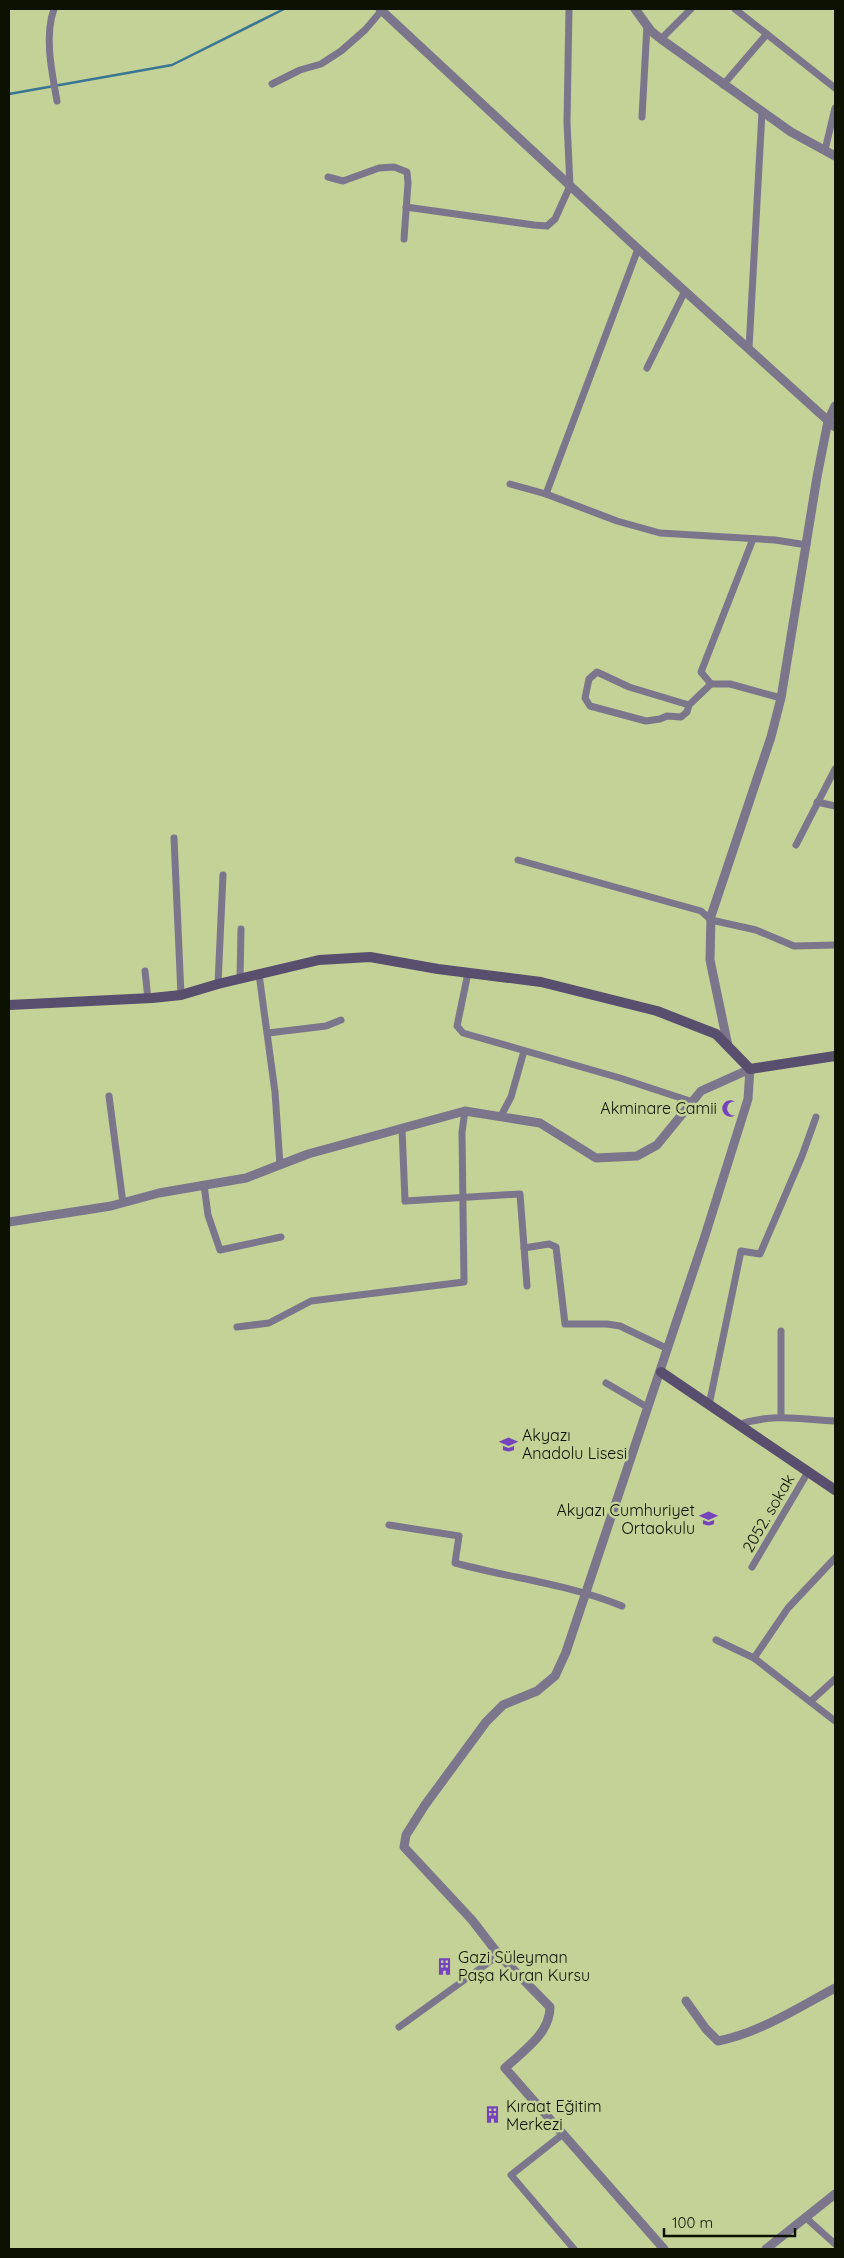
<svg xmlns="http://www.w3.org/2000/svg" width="844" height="2258" viewBox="0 0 844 2258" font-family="Quicksand,sans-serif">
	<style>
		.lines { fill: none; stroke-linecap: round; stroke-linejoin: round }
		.stream { stroke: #3a7694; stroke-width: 2.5 }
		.minor { stroke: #7c768d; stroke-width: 7 }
		.tertiary { stroke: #7c768d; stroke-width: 9 }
		.secondary { stroke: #584e6e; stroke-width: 10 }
		.labels { text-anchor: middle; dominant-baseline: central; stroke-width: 5; stroke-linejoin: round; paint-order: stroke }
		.poi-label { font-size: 16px; fill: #0d1100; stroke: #c4d297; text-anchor: start }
		.street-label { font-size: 16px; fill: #0d1100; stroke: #c4d297 }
	</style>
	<rect width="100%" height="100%" fill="#c4d297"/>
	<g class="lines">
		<path class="stream" d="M9,94l163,-29 112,-56"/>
		<g class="minor">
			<path d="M54,9c-10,27 -2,64 3,92"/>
			<path d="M735,9l100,79"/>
			<path d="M661,39l30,-30"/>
			<path d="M272,84l28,-14 21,-6 20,-13 24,-21 17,-20"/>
			<path d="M723,85l44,-51"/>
			<path d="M642,117l5,-92"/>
			<path d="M825,150l10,-42"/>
			<path d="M328,177l15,4 36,-13 15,-1 13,5 1,11 -4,56"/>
			<path d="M406,207l128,18 13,1 8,-7 15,-33 -3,-64 2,-113"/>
			<path d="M749,348l13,-236"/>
			<path d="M647,368l38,-77"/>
			<path d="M510,484l36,10 71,27 43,12 115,7 32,5"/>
			<path d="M546,494l92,-245"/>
			<path d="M711,684l-10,-12 52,-133"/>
			<path d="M689,705l-60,-18 -32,-15 -8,7 -4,19 5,8 56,15 14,-2 7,-3 14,1 6,-5 2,-7 22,-21h19l51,14"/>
			<path d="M817,802l18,4"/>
			<path d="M174,838l7,157"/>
			<path d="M796,845l39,-76"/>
			<path d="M518,860l183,51 10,9 45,10 38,16 41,-1"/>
			<path d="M145,971l3,28"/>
			<path d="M468,973l-11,53 6,7 157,45 73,24"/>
			<path d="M259,974l16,118 5,73"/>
			<path d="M240,979l1,-50"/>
			<path d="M218,984l5,-109"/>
			<path d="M268,1033l58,-7 15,-6"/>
			<path d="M109,1096l14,107"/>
			<path d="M501,1116l10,-19 13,-46"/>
			<path d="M402,1128l3,73 115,-7 7,92"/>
			<path d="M204,1185l4,30 12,35 61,-13"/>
			<path d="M524,1248l25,-4 7,3 9,77h42l13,2 48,23"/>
			<path d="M237,1327l32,-4 42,-22 153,-19 -2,-150 3,-21"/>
			<path d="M606,1383l41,24"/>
			<path d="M709,1405l32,-154 19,3 42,-98 14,-39"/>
			<path d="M781,1416v-85"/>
			<path d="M737,1425c37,-12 61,-6 98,-4"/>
			<path d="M389,1525l70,11 -4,27c55,15 114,21 167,43"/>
			<path d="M752,1567l56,-95"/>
			<path d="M716,1640l38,18 81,63"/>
			<path d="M754,1658l34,-50 47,-50"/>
			<path d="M811,1701l24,-22"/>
			<path d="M399,2027l100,-72"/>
			<path d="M563,2134l-52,41 63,74"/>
			<path d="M805,2217l30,27"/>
		</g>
		<g class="tertiary">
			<path d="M380,9l256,238 199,180"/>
			<path d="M635,9l16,22 10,8 130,93 44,24"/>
			<path d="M728,1046l-18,-86 1,-44 60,-179 10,-39 36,-221 11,-56 7,-15"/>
			<path d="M9,1222l102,-16 48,-13 87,-15 62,-24 157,-43 75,12 56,35 41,-2 20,-11 44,-54 49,-22 -2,30 -44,140 -138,413 -11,24 -18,15 -34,14 -17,17 -61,83 -19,30 -2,12 68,73 27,35 51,52c0,27 -27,44 -45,61l159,181"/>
			<path d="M686,2001l20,28 12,12c41,-8 80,-33 117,-53"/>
			<path d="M766,2249l69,-55"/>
		</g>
		<g class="secondary">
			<path d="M9,1005l143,-7 29,-3 37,-11 101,-24 51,-3 68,12 103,13 116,29 59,23 34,35 85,-13"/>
			<path d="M661,1372l174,118"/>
		</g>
	</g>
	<defs>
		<symbol id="mosque-bare" viewBox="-9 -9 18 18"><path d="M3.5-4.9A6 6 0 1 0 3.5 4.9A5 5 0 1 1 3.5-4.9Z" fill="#7544bc" stroke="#c4d297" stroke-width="2.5" paint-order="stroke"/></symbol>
		<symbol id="school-bare" viewBox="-9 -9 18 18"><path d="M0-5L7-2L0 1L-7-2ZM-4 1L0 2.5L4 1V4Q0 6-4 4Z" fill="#7544bc" stroke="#c4d297" stroke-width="2.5" paint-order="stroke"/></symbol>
		<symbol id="building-bare" viewBox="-9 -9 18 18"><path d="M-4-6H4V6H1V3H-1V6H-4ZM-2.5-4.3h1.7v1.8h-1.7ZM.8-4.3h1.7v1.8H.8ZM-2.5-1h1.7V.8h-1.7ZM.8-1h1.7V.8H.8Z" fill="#7544bc" stroke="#c4d297" stroke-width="2.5" paint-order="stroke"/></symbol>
	</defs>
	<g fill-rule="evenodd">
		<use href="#mosque-bare" x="718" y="1096" width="25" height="25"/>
		<use href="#school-bare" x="496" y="1432" width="25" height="25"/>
		<use href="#school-bare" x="696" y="1506" width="25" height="25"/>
		<use href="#building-bare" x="432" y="1954" width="25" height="25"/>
		<use href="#building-bare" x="480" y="2102" width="25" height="25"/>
	</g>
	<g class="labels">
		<g class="poi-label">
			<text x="717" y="1108" text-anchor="end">Akminare Camii</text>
			<text x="522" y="1435">Akyazı<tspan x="522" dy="18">Anadolu Lisesi</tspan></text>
			<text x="695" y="1510" text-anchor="end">Akyazı Cumhuriyet<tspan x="695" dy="18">Ortaokulu</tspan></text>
			<text x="458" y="1957">Gazi Süleyman<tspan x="458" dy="18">Paşa Kuran Kursu</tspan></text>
			<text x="506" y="2106">Kıraat Eğitim<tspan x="506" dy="18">Merkezi</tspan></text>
		</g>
		<g class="street-label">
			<text transform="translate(768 1513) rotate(-60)">2052. sokak</text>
		</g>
	</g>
	<rect width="844" height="2258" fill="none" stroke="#0d1100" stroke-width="20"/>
	<path d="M664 2228v8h131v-8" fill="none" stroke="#0d1100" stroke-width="2.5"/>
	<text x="672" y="2228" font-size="15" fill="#0d1100" stroke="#c4d297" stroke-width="4" paint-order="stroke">100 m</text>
</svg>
